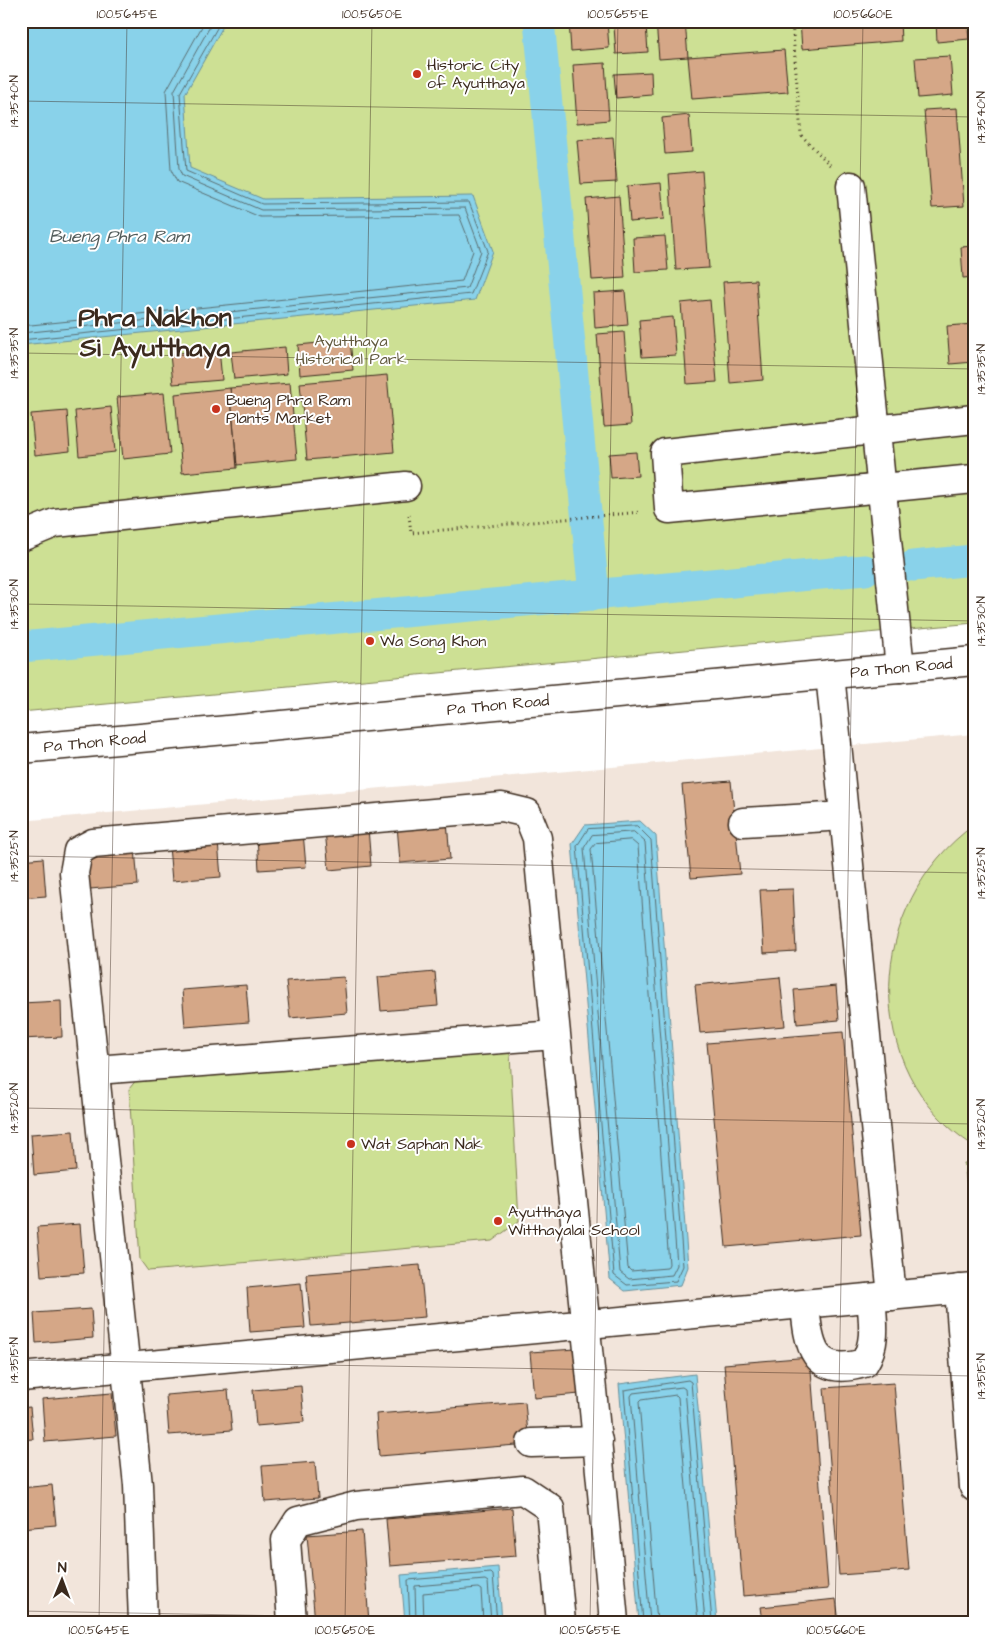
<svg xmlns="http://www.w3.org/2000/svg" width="995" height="1643" viewBox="0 0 995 1643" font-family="'Architects Daughter',sans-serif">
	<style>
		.built { fill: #f2e5db }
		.green { fill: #cde094; stroke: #848559 }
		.water { fill: #89d2ea; stroke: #6a8f98 }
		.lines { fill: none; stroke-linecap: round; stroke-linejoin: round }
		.shore { stroke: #5a6d70; stroke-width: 1 }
		.canal { stroke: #89d2ea; stroke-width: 31 }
		.building { fill: #d5a787; stroke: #3b2a1e }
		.minor-casing { stroke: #3b2a1e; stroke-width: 31 }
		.path { stroke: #3b2a1e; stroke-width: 3; stroke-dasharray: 1 4; stroke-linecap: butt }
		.minor { stroke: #fff; stroke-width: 28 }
		.ticks { fill: none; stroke: #3b2a1e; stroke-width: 1; stroke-opacity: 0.45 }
		.poi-dot { fill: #c8321e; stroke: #fff; stroke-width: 2 }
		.labels { text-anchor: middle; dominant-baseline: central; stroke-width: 4; stroke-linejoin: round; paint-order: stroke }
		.poi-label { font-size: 16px; fill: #3b2a1e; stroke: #fff; text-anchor: start }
		.park-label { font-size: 16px; fill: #60583c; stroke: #fff }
		.street-label { font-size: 16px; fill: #3b2a1e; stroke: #fff }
		.water-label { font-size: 18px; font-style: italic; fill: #525c5b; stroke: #fff }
		.town-label { font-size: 26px; font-weight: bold; fill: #3b2a1e; stroke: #fff }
		.neatline { fill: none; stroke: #3b2a1e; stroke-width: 2 }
		.ticks-label { font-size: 12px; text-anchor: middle; fill: #3b2a1e }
	</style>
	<rect width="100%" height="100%" fill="#fff"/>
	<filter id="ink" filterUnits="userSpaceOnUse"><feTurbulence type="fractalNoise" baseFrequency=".02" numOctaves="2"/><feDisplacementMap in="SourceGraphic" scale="10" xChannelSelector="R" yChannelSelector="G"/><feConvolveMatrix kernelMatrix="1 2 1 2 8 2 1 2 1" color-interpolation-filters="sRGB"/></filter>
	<g filter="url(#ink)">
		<path class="built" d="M974,734v888h-953v-801z"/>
		<g class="green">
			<path d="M21,21h953v602l-953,89z"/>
			<path d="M974,825v321c-117,-75 -108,-243 0,-321z"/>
			<path d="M493,1046l17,8 9,167 -27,20 -344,30 -8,-11 -11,-171 12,-15z"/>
			<path d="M974,1162v32l-6,1 -4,-32z"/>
		</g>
		<g class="water">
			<path d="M21,21h205l-41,73 5,74 73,31 210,-3 20,55 -18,49 -454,45z"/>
			<path d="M640,821l16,15 32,431 -7,18 -56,6 -15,-12 -38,-435 13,-19z"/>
			<path d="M695,1374l22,248h-78l-20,-238z"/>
			<path d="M498,1567l4,55h-97l-4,-47z"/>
		</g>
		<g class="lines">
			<g class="shore">
				<path d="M21,326l441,-45 11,-30 -14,-36 -199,2 -83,-35 -6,-12 -5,-79 39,-70"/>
				<path d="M21,333l446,-45 14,-37 -16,-43 -204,2 -79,-34 -3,-7 -5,-78 39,-70"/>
				<path d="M21,340l450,-46 17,-43 -19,-49 -207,2 -76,-33 -6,-78 41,-72"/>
				<path d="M637,826l14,14 32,426 -7,15 -49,4 -13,-10 -37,-429 11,-17z"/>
				<path d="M634,832l11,10 32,423 -5,10 -43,4 -9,-7 -36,-424 8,-13z"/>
				<path d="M631,840l7,6 31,418 -2,4 -36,3 -3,-3 -37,-419 5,-6z"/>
				<path d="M410,1622l-2,-42 83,-7 2,2 4,47"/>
				<path d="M416,1622l-1,-36 70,-6 3,2 3,40"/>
				<path d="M424,1622l-1,-29 55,-5 3,2 2,32"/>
				<path d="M643,1622l-19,-232 64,-10 3,2 21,240"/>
				<path d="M650,1622l-19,-226 2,-3 49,-6 3,2 20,233"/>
				<path d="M657,1622l-18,-220 2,-2 35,-5 2,2 20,225"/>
			</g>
			<g class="canal">
				<path d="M539,21l55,574"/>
				<path d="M913,566l61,-6"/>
				<path d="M21,647l844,-77"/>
			</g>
		</g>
		<g class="building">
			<path d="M569,21h38l2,27 -38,3z"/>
			<path d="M656,21h29l3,36 -29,2z"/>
			<path d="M800,21h100l1,20 -99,8z"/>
			<path d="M936,21h31l2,18 -32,3z"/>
			<path d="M646,25l2,27 -32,2 -2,-27z"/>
			<path d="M784,50l4,42 -96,7 -4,-42z"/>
			<path d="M950,56l3,39 -35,3 -3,-40z"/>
			<path d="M605,63l4,57 -32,3 -4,-58z"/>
			<path d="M651,72l1,23 -36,3 -2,-24z"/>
			<path d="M957,108l7,98 -32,2 -8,-98z"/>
			<path d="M689,115l3,37 -27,2 -3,-36z"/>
			<path d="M613,137l4,45 -36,2 -4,-44z"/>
			<path d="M702,171l7,97 -33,2 -7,-96z"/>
			<path d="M661,183l3,36 -34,3 -3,-36z"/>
			<path d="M619,196l6,82 -33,2 -6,-81z"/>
			<path d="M665,236l3,34 -33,2 -2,-34z"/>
			<path d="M974,246v31l-11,1 -2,-31z"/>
			<path d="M756,280l7,100 -33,3 -7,-101z"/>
			<path d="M625,291l3,34 -33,3 -2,-35z"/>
			<path d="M710,300l7,82 -30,2 -6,-81z"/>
			<path d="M673,317l3,38 -34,2 -3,-37z"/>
			<path d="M974,324v38l-24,2 -3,-38z"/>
			<path d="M624,332l7,93 -27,2 -7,-93z"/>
			<path d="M350,340l3,30 -53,5 -2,-30z"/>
			<path d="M285,347l2,27 -53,5 -3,-27z"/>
			<path d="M219,349l3,31 -49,4 -3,-30z"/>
			<path d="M387,375l7,77 -87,8 -7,-77z"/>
			<path d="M290,383l7,76 -60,6 -7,-77z"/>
			<path d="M230,388l7,80 -55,5 -7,-79z"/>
			<path d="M164,393l6,61 -47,5 -6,-62z"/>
			<path d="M111,407l4,45 -36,4 -4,-45z"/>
			<path d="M67,411l3,40 -35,4 -4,-41z"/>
			<path d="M21,415l4,41 -4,1z"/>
			<path d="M636,452l2,24 -27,2 -2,-24z"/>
			<path d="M731,781l9,93 -49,4 -9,-93z"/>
			<path d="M447,821l3,38 -50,4 -3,-38z"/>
			<path d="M368,828l3,38 -42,4 -4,-39z"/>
			<path d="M303,832l3,35 -47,3 -2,-34z"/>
			<path d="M218,842l3,35 -49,4 -3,-35z"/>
			<path d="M135,848l3,37 -48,4 -4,-37z"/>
			<path d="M43,858l3,38 -25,2v-38z"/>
			<path d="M793,889l3,62 -32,2 -4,-63z"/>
			<path d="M435,972l3,34 -57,5 -3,-34z"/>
			<path d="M344,977l3,36 -57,5 -4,-37z"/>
			<path d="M780,977l5,49 -85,7 -5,-48z"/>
			<path d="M246,985l3,37 -64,5 -3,-37z"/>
			<path d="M836,986l3,34 -42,4 -3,-34z"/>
			<path d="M61,1001l1,36 -41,2v-36z"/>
			<path d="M843,1032l18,203 -135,12 -19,-204z"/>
			<path d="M73,1131l3,40 -42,4 -3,-41z"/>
			<path d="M80,1224l4,49 -43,3 -4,-49z"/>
			<path d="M420,1265l5,52 -114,9 -5,-52z"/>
			<path d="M301,1283l4,45 -55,4 -3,-44z"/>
			<path d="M91,1309l2,29 -57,5 -2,-30z"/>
			<path d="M576,1349l4,45 -46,4 -4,-46z"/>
			<path d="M810,1357l18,232 -85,7 -19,-232z"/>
			<path d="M894,1383l15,187 -70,5 -15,-187z"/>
			<path d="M301,1386l3,36 -48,4 -3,-36z"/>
			<path d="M228,1390l4,40 -63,5 -3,-40z"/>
			<path d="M112,1393l4,43 -71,6 -3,-43z"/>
			<path d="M525,1402l4,42 -150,12 -3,-42z"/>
			<path d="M30,1407l3,32 -12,1v-32z"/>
			<path d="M315,1462l3,36 -53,4 -3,-36z"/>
			<path d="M52,1485l4,40 -35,3v-40z"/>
			<path d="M512,1508l4,48 -126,10 -4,-47z"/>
			<path d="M362,1531l7,91h-54l-8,-87z"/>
			<path d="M836,1599l3,23h-76l-2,-15z"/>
		</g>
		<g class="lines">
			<defs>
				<g id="minor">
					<path d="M851,186l49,482"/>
					<path d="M974,419l-309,34 4,56 305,-30"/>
					<path d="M21,537l34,-14 351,-37"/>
					<path d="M830,674l62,622"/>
					<path id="s1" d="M21,749l953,-88"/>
					<path d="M743,822l102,-6"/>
					<path d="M96,1070l459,-35"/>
					<path d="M959,1289l15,198"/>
					<path d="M805,1304c3,41 8,74 59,59 13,-20 9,-42 7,-65"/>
					<path d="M21,1377l953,-89"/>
					<path d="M531,1443l67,-2"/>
					<path d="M143,1622l-5,-137 -64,-612 4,-22 15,-8 409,-36 25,6 10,25c24,261 54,522 77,784"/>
					<path d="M292,1622l-6,-82 12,-19 58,-15 167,-16 27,18 11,114"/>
				</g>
			</defs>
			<use href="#minor" class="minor-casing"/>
			<g class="path">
				<path d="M792,21l9,114 30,31"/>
				<path d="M409,515l2,18 230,-21"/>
			</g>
			<use href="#minor" class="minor"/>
		</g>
	</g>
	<path class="ticks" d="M21,101l953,16M21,353l953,16M21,604l953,17M21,856l953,17M21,1108l953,16M21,1360l953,16M21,1611l596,11M99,1622l28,-1601M345,1622l27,-1601M590,1622l28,-1601M835,1622l28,-1601"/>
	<g class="poi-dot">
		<circle cx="417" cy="74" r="5"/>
		<circle cx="216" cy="409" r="5"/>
		<circle cx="370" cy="641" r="5"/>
		<circle cx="351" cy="1144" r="5"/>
		<circle cx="498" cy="1221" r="5"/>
	</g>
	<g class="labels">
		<g class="poi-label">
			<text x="427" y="65">Historic City<tspan x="427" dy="18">of Ayutthaya</tspan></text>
			<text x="226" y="400">Bueng Phra Ram<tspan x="226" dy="18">Plants Market</tspan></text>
			<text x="380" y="641">Wa Song Khon</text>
			<text x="361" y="1144">Wat Saphan Nak</text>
			<text x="508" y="1212">Ayutthaya<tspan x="508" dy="18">Witthayalai School</tspan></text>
		</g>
		<g class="park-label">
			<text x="351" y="341">Ayutthaya<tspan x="351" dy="18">Historical Park</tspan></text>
		</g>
		<g class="street-label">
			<text stroke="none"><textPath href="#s1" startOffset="884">Pa Thon Road</textPath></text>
			<text stroke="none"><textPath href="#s1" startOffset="479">Pa Thon Road</textPath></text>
			<text stroke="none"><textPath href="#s1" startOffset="74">Pa Thon Road</textPath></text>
		</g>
		<g class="water-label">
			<text x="119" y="236">Bueng Phra Ram</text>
		</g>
		<g class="town-label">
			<text x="155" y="318">Phra Nakhon<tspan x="155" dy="30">Si Ayutthaya</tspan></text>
		</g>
	</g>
	<rect width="995" height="1643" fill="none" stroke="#fff" stroke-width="55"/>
	<g transform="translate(62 1580) rotate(1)" stroke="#ffffff" stroke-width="4" paint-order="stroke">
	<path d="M0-4L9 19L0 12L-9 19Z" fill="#3b2a1e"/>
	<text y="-8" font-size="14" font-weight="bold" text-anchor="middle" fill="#3b2a1e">N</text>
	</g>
	<rect x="28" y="28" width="940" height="1588" class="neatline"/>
	<g class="ticks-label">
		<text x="127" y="18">100.5645°E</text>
		<text x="372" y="18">100.5650°E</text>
		<text x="618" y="18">100.5655°E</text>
		<text x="863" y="18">100.5660°E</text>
		<text transform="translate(14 101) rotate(-90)" y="4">14.3540°N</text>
		<text transform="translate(981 117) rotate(-90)" y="4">14.3540°N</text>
		<text transform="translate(14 353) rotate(-90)" y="4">14.3535°N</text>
		<text transform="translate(981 369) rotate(-90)" y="4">14.3535°N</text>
		<text transform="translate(14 604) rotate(-90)" y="4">14.3530°N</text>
		<text transform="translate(981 621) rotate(-90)" y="4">14.3530°N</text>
		<text transform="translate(14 856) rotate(-90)" y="4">14.3525°N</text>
		<text transform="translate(981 873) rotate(-90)" y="4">14.3525°N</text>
		<text transform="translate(14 1108) rotate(-90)" y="4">14.3520°N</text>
		<text transform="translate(981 1124) rotate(-90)" y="4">14.3520°N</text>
		<text transform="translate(14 1360) rotate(-90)" y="4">14.3515°N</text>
		<text transform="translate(981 1376) rotate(-90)" y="4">14.3515°N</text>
		<text x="99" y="1634">100.5645°E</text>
		<text x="345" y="1634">100.5650°E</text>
		<text x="590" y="1634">100.5655°E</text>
		<text x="836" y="1634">100.5660°E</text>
	</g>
</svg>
